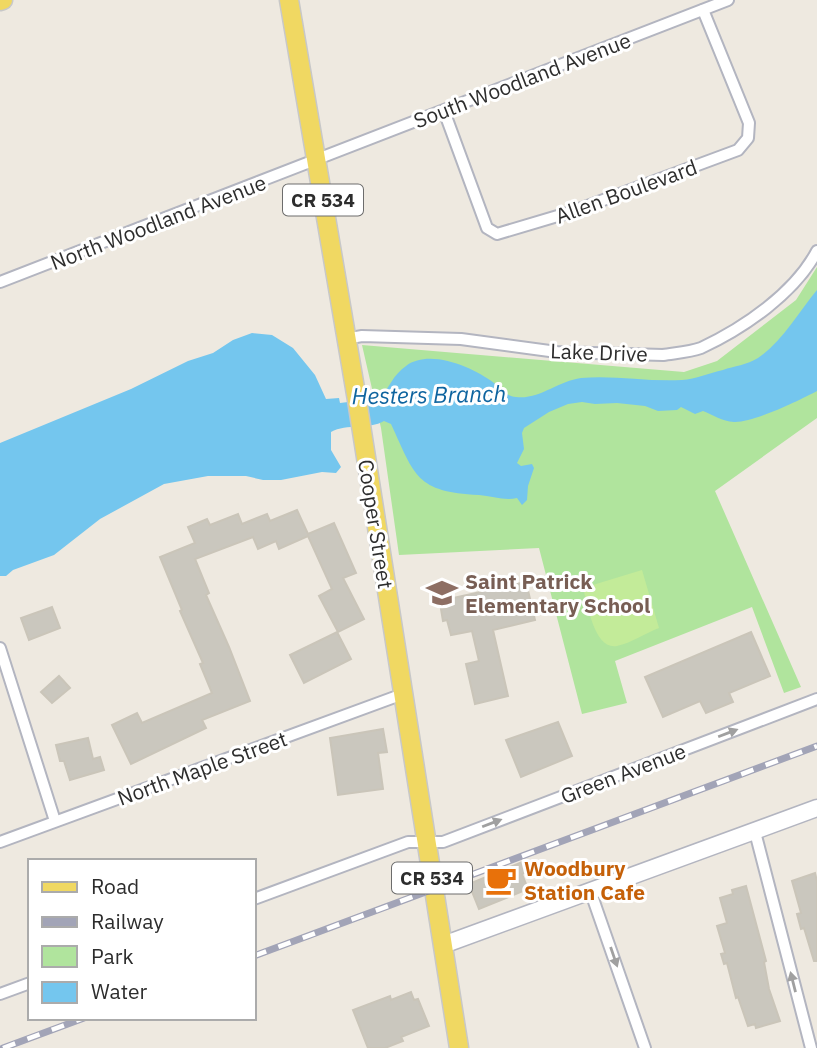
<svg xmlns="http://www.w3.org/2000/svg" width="817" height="1048" viewBox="0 0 817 1048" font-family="'IBM Plex Sans',sans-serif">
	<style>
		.green { fill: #b0e49d }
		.pitch { fill: #c3eb99 }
		.water { fill: #74c6ee }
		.building { fill: #cac7be; stroke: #cac5b9; stroke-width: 2 }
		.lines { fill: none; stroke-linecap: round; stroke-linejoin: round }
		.street-casing { stroke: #b3b5c0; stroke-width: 14 }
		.secondary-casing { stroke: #b3b5c0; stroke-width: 19 }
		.primary-casing { stroke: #c8c8c8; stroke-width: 21 }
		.street { stroke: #fff; stroke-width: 10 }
		.secondary { stroke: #fff; stroke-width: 16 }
		.primary { stroke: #f0d862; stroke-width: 18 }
		.rail-casing { stroke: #a2a4b7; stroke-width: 7 }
		.rail { stroke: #fff; stroke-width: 4.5; stroke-dasharray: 13; stroke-linecap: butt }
		.oneway { fill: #a0a0a0 }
		.labels { text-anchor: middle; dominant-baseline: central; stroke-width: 6; stroke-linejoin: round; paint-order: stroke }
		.shield { fill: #fff; stroke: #6c6c6c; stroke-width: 2 }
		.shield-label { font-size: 19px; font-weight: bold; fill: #2d2d2d }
		.street-label { font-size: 21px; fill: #2d2d2d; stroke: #fff }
		.education-label { font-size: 21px; font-weight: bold; fill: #785e54; stroke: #fff; text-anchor: start }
		.food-label { font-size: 21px; font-weight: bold; fill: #c56008; stroke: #fff; text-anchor: start }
		.water-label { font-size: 23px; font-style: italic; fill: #0e649f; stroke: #fff }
	</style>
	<rect width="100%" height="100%" fill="#eee9e0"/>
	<path class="green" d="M817,267v151l-102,73 86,196 -17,6 -32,-86 -137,54 12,42 -45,11 -43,-166 -140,7 -18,-127 -19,-83 322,27 33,-11 79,-61z"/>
	<path class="pitch" d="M642,570l17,58c-13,5 -28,15 -42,18 -23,4 -29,-41 -34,-58z"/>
	<path class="water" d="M817,290v101c-17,9 -64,32 -83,31 -12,-1 -21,-7 -31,-11l-8,3 -14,-7 -4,3 -19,1 -13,-5 -28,-3 -22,1 -13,-2 -14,2 -19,8 -25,16 -2,5 2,16 -7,14 4,3 11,-2 2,4 -6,18 -1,14 -5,5 -5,-7c-12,3 -25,-2 -38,-3 -63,-3 -64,-19 -88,-71l-7,-3c-15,9 -37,2 -53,11v18l10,17 -5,6 -14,-1 -41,8h-18l-17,-4h-38l-44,8 -64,35 -46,36 -41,15 -7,6h-6v-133l131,-54 57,-28 25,-8 20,-13 19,-7 20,2 21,13 22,27 11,24 13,-1 1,5 40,-5c10,-11 12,-22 26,-32 24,-18 68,2 88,17 8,6 12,13 22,14 23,3 42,-16 65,-19 34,-3 67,4 101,2 14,-1 27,-7 41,-10 11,-4 24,-5 35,-12 24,-16 40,-45 59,-68z"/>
	<g class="building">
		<path d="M297,510l11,24 26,-11 22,50 -13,5 21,41 -26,13 -19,-36 13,-7 -24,-53 -29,13 -3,-8 -18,8 -5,-12 -58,22 14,34 -3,2 23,52 21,54 -48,19 4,8 -75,36 -19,-39 25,-12 5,10 70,-30 -12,-29 3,-1 -23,-52 2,-1 -22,-53 35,-14 -7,-16 19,-8 3,6 28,-11 4,10 25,-10 3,7z"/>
		<path d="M526,582l9,38 -42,10 15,66 -33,8 -9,-40 13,-3 -7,-30 -21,4 -4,-15 -4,1 -2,-12 5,-1 -2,-8z"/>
		<path d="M52,607l8,21 -31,12 -8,-22z"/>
		<path d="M337,632l14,27 -47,24 -14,-28z"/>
		<path d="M751,632l19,44 -41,17 4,9 -27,11 -6,-12 -37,16 -18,-40z"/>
		<path d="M59,676l11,12 -18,15 -11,-11z"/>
		<path d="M558,722l14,34 -51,21 -15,-37z"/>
		<path d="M383,729l4,23 -9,1 5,36 -45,6 -8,-57z"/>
		<path d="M88,738l5,21 7,-2 4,13 -34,10 -6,-19h-4l-4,-16z"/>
		<path d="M527,860l4,10 -9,4 6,15 -49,20 -10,-25z"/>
		<path d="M815,873l2,8v80h-3l-10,-33 -3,1 -4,-15 4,-1 -9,-32z"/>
		<path d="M746,886l20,75 -2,1 5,27 11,32 -24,7 -1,-4 -7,2 -10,-29 -2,1 -9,-35 -3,1 -3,-10 4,-1 -8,-27 10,-3 -7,-25 13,-4 -1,-4z"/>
		<path d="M411,992l3,8 4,-1 11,27 -28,11 2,4 -18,7h-17l-15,-38 37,-14 1,4z"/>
	</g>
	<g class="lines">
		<defs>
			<g id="street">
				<path d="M444,111l43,117 10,6 74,-22 167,-62 10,-12 1,-15 -46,-113"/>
				<path d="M0,282l728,-282"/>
				<path d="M345,339l17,-3 99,3 96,13 106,3c12,-2 27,-3 38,-7 43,-20 94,-55 116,-97"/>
				<path d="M0,648l55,173"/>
				<path d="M755,832l56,216"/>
				<path d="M0,842l403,-148"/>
				<path d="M591,893l54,155"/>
				<path d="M254,899l154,-57h35l374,-143"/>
				<path d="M0,994l30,-11"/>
			</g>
			<path id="secondary" d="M443,945l374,-137"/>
			<g id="primary">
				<path d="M289,0l68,400 102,648"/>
				<path d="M0,1l3,-1"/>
			</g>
		</defs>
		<use href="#street" class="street-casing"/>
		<use href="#secondary" class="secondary-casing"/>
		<use href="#primary" class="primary-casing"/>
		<use href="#street" class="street"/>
		<use href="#secondary" class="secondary"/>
		<use href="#primary" class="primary"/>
		<defs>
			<g id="rail">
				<path d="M254,956l563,-210"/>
				<path d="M3,1048l81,-30"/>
			</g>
		</defs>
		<use href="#rail" class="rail-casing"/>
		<use href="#rail" class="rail"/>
	</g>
	<defs><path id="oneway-solid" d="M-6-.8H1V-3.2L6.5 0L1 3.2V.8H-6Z" transform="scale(1.75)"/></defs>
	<g class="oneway">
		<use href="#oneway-solid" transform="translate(728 733) rotate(-21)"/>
		<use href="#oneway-solid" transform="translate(492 823) rotate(-21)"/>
		<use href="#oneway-solid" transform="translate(614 957) rotate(71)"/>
		<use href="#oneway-solid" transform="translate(793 982) rotate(-104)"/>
	</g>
	<defs>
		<symbol id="school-bare" viewBox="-9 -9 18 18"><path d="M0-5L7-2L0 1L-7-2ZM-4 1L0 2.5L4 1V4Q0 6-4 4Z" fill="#8d6e63" stroke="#fff" stroke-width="2.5" paint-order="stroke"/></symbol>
		<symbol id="cafe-bare" viewBox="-9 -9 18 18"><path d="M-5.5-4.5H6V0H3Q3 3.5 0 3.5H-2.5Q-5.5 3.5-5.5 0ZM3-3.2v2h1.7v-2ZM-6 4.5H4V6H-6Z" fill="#e8710a" stroke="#fff" stroke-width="2.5" paint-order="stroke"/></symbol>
	</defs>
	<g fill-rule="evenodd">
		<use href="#school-bare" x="420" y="571" width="44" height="44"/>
		<use href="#cafe-bare" x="479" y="858" width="44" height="44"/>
	</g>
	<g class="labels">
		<g class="shield">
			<rect x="283" y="184.5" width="80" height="31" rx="5"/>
			<rect x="392" y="862.5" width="80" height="31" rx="5"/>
		</g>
		<g class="shield-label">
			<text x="323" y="200">CR 534</text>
			<text x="432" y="878">CR 534</text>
		</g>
		<g class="street-label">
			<text transform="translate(522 80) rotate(-21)">South Woodland Avenue</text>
			<text transform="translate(626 191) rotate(-20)">Allen Boulevard</text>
			<text transform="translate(158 222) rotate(-21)">North Woodland Avenue</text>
			<text transform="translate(599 352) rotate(2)">Lake Drive</text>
			<text transform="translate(376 524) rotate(81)">Cooper Street</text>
			<text transform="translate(202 768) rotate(-20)">North Maple Street</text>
			<text transform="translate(623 773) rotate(-21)">Green Avenue</text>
		</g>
		<g class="education-label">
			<text x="465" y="581">Saint Patrick<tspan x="465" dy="24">Elementary School</tspan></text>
		</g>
		<g class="food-label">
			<text x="524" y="868">Woodbury<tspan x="524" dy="24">Station Cafe</tspan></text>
		</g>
		<g class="water-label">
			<text transform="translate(429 394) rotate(-1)">Hesters Branch</text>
		</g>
	</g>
	<rect x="28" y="859" width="228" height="161" fill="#ffffff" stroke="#ababab" stroke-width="2"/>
	<rect x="42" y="882" width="35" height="10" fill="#f0d862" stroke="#ababab" stroke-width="2"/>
	<text x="91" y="894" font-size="21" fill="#2d2d2d">Road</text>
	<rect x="42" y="917" width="35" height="10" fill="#a2a4b7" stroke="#ababab" stroke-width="2"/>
	<text x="91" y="929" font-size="21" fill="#2d2d2d">Railway</text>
	<rect x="42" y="946" width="35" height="21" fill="#b0e49d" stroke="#ababab" stroke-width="2"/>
	<text x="91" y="964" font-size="21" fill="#2d2d2d">Park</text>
	<rect x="42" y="982" width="35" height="21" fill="#74c6ee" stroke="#ababab" stroke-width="2"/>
	<text x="91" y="999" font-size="21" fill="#2d2d2d">Water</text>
</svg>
